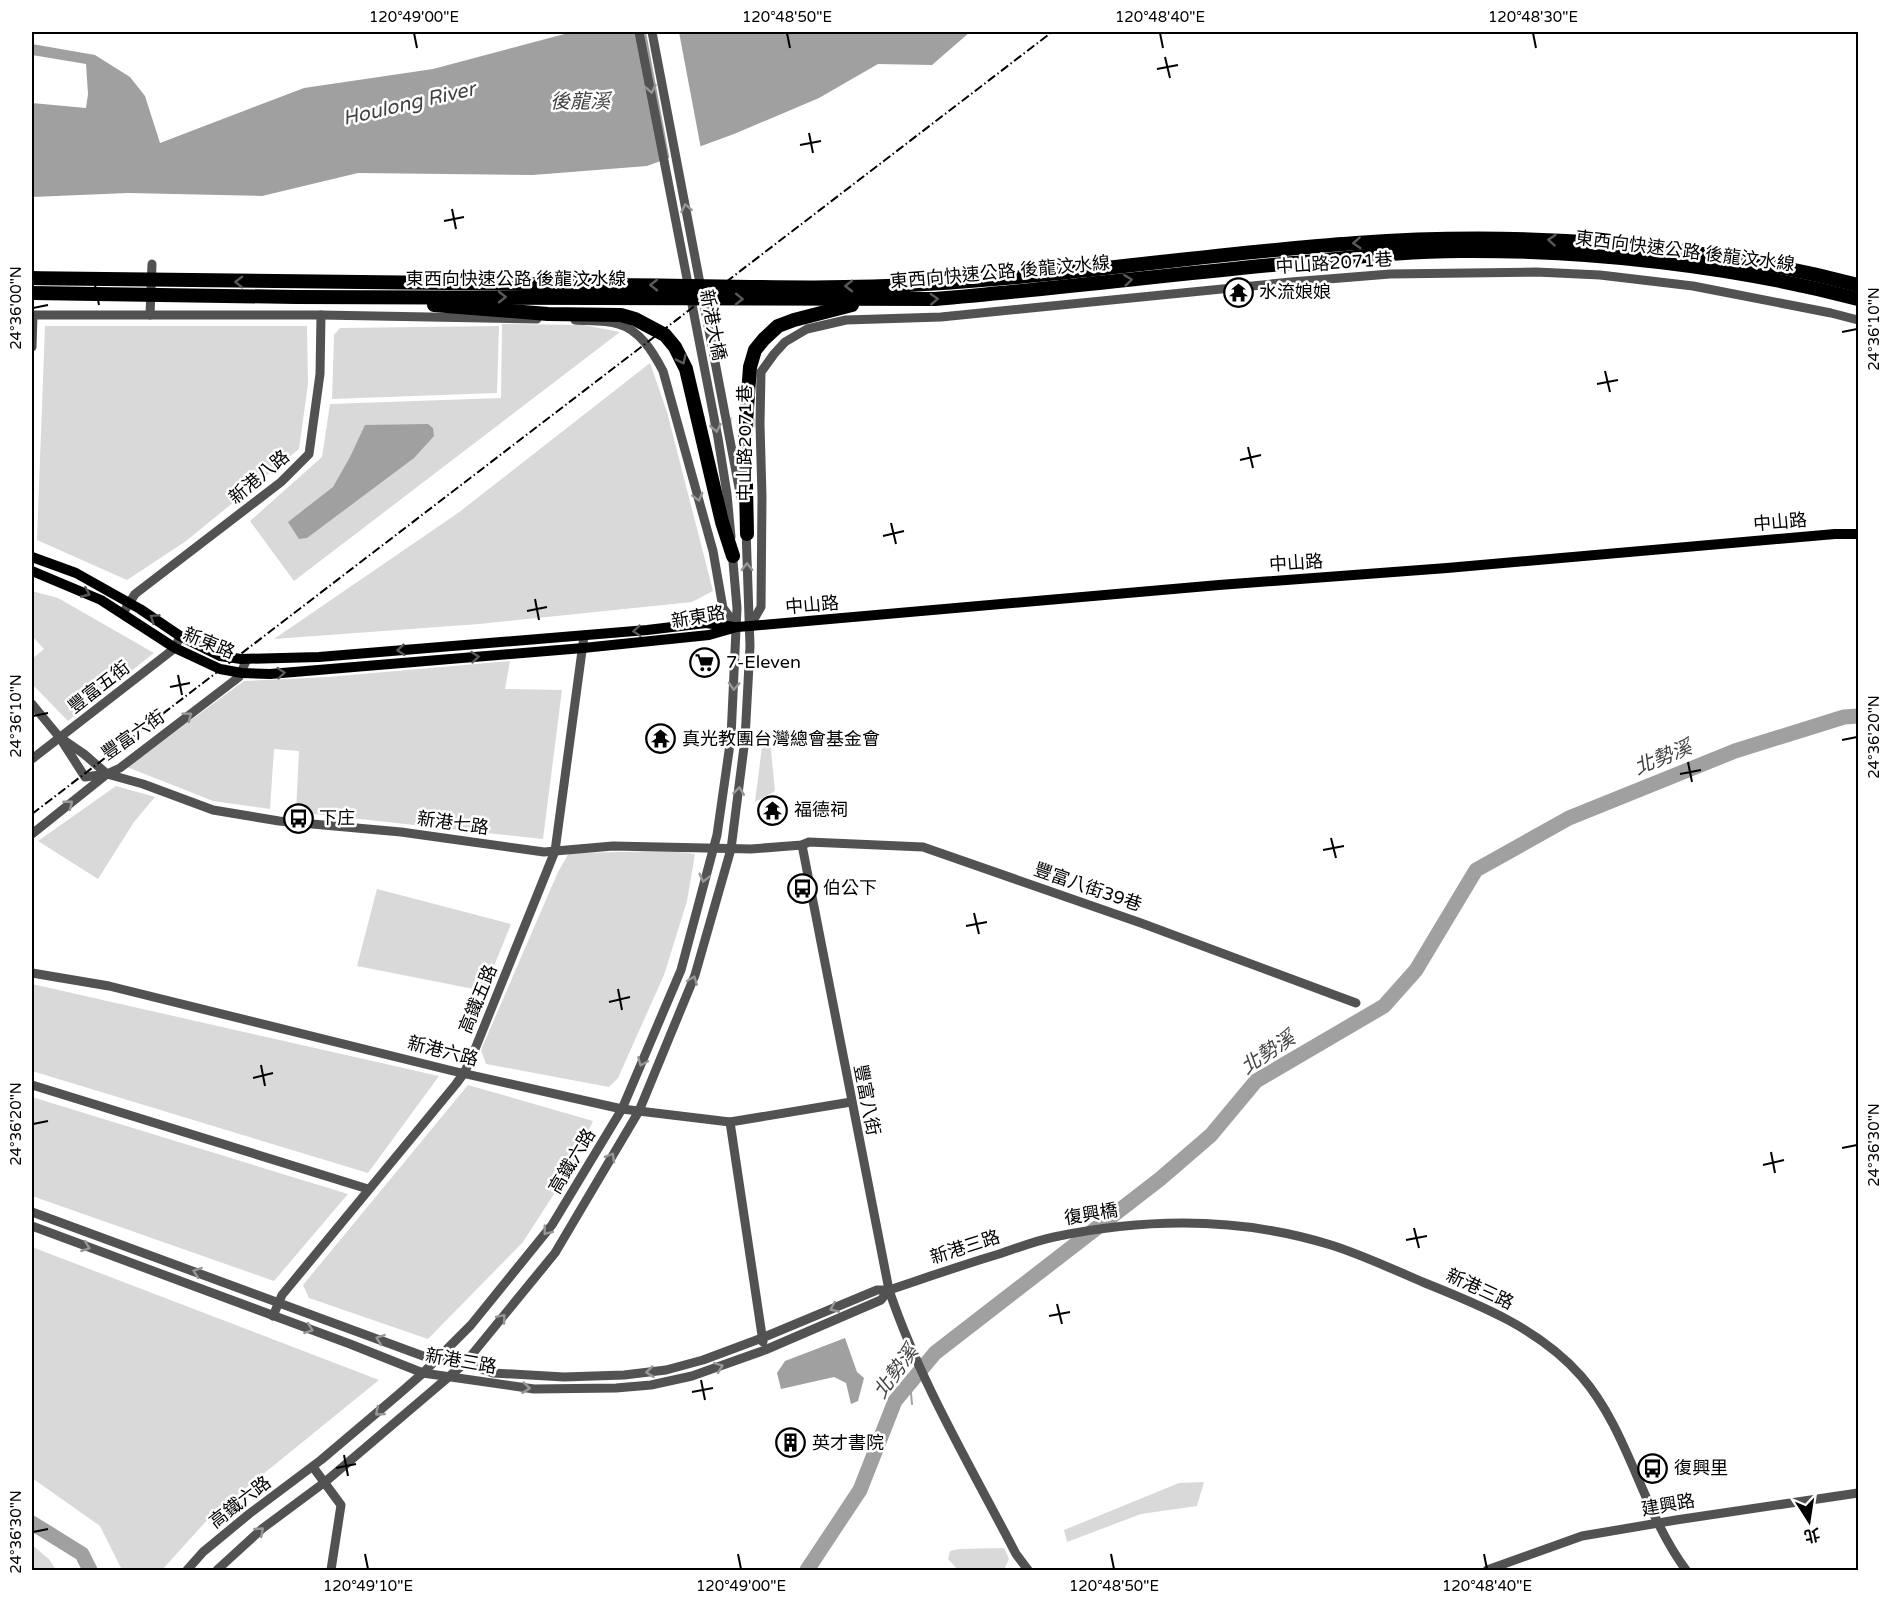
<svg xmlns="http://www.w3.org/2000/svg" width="1890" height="1602" viewBox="0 0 1890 1602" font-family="'Varela Round','Noto Sans TC',sans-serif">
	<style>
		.green { fill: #d9d9d9 }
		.water { fill: #a0a0a0 }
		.pier { fill: #fff }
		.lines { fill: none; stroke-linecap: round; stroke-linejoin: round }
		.stream { stroke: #a0a0a0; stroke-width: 2 }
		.river { stroke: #a0a0a0; stroke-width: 15 }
		.minor-tunnel { stroke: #d9d9d9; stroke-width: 9; stroke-dasharray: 9 4.5; stroke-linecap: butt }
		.minor { stroke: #525252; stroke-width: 9 }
		.major { stroke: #000; stroke-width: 10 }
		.highway { stroke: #000; stroke-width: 14 }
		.rail { stroke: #000; stroke-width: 2; stroke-dasharray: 9 3 1.5 3; stroke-linecap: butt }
		.oneway { stroke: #979797 }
		.oneway2 { stroke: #595959 }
		.ticks { fill: none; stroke: #000; stroke-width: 2 }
		.labels { text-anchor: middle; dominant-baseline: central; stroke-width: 5; stroke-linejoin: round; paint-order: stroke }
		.street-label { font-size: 18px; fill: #000; stroke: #fff }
		.poi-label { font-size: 18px; fill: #000; stroke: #fff; text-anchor: start }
		.water-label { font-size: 20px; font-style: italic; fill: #414141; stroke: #fff }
		.neatline { fill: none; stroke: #000; stroke-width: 2 }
		.ticks-label { font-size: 15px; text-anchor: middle; fill: #000 }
	</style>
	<rect width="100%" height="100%" fill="#fff"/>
	<g class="green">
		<path d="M502,324l82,1 36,7 -326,249 -44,-60 72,-64 8,-53 171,-6z"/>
		<path d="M45,326h262l1,58 -9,65 -113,92 -59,39 -90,-40z"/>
		<path d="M499,326l-2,67 -165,6 2,-64 6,-7z"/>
		<path d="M650,363l17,49 46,179 -21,11 -213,22 -205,15 184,-126z"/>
		<path d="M32,591l26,7 96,55 -86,68 -36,-37v-25l12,-10 -12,-13z"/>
		<path d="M510,661l-5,28 57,1 -19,149 -247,-27 3,-61 -25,-2 -4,60 -57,-8 -86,-34 117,-86 84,-4z"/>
		<path d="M769,730l6,61 -20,11 9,-71z"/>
		<path d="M116,786l39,11 -21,25 -36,57 -60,-38z"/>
		<path d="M671,851l24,3 -8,47 -23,74 -46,103 -9,9 -123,-23 -5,-14 77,-178 11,-19z"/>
		<path d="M377,889l134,35 -27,67 -127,-25z"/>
		<path d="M32,984l407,92 -71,97 -336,-102z"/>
		<path d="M468,1085l125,36 -21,45 -49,76 -95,97 -119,-41 -6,-13z"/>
		<path d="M32,1097l316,97 -74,87 -242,-85z"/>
		<path d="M32,1247l347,133 -170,138 -47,52h-40l-22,-44 -68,-48z"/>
		<path d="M1204,1482l-7,24 -56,8 -74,28 -3,-12 115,-47z"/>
		<path d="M32,1545l17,14 7,11h-24z"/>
		<path d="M1004,1548l5,11 -5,11h-46l-10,-11 2,-8 9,-2z"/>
	</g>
	<g class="water">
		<path d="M572,32h398l-38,33 -54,-1 -59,34 -85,36 -87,32 -114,9 -175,-2 -96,23 -134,-3 -96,4v-94l54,5 2,-14 -2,-30 -54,-9v-11l63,11 35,22 15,19 15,47 144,-55 129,-19z"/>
		<path d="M428,424l5,4 1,8 -20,22 -107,80 -8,1 -11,-17 45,-35 17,-30 15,-32z"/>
		<path d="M845,1338l12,34 7,6 -6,23 -7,3 -5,-21 -12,-6 -53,12 -4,-16 8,-12z"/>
	</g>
	<path class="pier" d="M646,32h33l22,117 -31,12z"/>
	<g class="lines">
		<path class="stream" d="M910,1383l2,21"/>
		<g class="river">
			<path d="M32,1523l50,31 8,16"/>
			<path d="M807,1570l53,-80 35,-89 40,-48 225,-174 51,-44 45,-54 128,-75 32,-36 60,-100 93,-52 166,-67 109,-34 14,-1"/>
		</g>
		<path class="minor-tunnel" d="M696,420l59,3"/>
		<g class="minor">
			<path d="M639,32l79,406 9,56 4,43"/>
			<path d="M652,32l89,466"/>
			<path d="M150,315l2,-51"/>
			<path d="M575,320c13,1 30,0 43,4 22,6 35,28 45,47l50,180 10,57 14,19"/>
			<path d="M32,347l1,-32h288l216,4"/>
			<path d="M123,613l12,-19 146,-112 28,-28 11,-80 1,-59"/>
			<path d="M750,626l11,-19 1,-110 -2,-73 1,-52 13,-18 11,-12 22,-13 39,-9 95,-3 350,-35 99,-8 146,-2 64,3 93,11 138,27 27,7"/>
			<path d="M32,704l28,34 25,39 22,-3 36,10 70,26 66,11 122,11 143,20 69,-6 138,3 51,-4 7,-3 114,5 218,76 215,80"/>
			<path d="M65,741l19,13 23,20"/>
			<path d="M32,759l143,-111 5,-12"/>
			<path d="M32,834l75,-60 13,-6 119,-91 8,-18"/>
			<path d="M802,845l87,445c31,92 82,177 127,264l12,16"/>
			<path d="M32,973l77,13 344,85 169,38 108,13 121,-20"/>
			<path d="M32,1085l336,104"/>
			<path d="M730,1122l33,220"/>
			<path d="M32,1212l402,148 31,3 28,10 71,4 60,-2 42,-5 37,-10 59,-22 115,-48h12c36,-12 73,-25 110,-36 18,-6 36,-13 55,-17 91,-19 187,-20 277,8 32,10 63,25 94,38 55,22 115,46 156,93 48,55 61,135 105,194"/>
			<path d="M32,1226l318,118 73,29 111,16 82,-1 35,-3 41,-9 73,-26 116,-50 8,-10"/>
			<path d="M273,1316l9,-21 174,-211 8,-11 7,-14 84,-208 29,-215"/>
			<path d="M313,1467l28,38 -10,65"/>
			<path d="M187,1570l16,-18 46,-38 72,-54 78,-66 24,-21 48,-48 81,-100 70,-116 59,-139 36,-135 14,-98 6,-129 -5,-58"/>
			<path d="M217,1570l46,-42 62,-46 140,-119 90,-110 84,-142 56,-136 36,-126 14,-110 5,-93 -4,-117"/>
			<path d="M1487,1570l95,-34 94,-16 182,-27"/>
		</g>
		<g class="major">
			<path d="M32,557l44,16 64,36 40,27 40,20 21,3 78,-2 328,-27 59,-7 28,4"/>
			<path d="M32,571l69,29 74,48 45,21 22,4 28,1 313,-26 126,-13 28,-8 13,-1 469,-41 228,-17 388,-34h23"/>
		</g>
		<g class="highway">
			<path d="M32,278c190,3 380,5 571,7 107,0 215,6 322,-1 144,-8 287,-31 431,-41 165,-12 342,0 502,42"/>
			<path d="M32,293l264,4 639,2c119,-10 238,-25 358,-36 55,-5 112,-12 168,-12 130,-1 272,15 397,48"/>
			<path d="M434,305l114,9 73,1 14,4 30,16 10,12 11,22 36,153 11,34"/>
			<path d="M747,534l-2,-98 5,-69 5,-17 9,-11 14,-13 16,-6 58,-15"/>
		</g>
		<path class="rail" d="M32,814l1020,-782"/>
	</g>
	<defs><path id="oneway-chevron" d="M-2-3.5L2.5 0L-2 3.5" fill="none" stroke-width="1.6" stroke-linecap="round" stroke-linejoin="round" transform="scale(1.5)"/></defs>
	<g class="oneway">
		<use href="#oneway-chevron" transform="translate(651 89) rotate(79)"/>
		<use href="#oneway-chevron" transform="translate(686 208) rotate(-101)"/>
		<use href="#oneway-chevron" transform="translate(716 428) rotate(79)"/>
		<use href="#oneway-chevron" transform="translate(698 497) rotate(75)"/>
		<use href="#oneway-chevron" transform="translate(747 567) rotate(-91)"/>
		<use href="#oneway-chevron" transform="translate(734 686) rotate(93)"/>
		<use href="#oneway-chevron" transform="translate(188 716) rotate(-37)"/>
		<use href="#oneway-chevron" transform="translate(739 791) rotate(-83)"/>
		<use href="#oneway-chevron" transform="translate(69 804) rotate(-38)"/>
		<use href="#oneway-chevron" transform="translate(704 878) rotate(104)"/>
		<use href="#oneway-chevron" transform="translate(693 980) rotate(-69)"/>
		<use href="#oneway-chevron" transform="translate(642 1062) rotate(113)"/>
		<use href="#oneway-chevron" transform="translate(611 1157) rotate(-60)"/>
		<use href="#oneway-chevron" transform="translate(547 1231) rotate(128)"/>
		<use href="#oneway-chevron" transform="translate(86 1247) rotate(20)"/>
		<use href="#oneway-chevron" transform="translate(197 1272) rotate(-160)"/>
		<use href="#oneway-chevron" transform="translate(834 1308) rotate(157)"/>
		<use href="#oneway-chevron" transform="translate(502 1318) rotate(-50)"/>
		<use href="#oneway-chevron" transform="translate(309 1329) rotate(20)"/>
		<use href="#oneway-chevron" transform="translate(380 1339) rotate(-160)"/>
		<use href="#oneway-chevron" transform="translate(719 1367) rotate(-20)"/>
		<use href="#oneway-chevron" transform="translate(650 1372) rotate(173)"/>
		<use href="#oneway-chevron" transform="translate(526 1388) rotate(7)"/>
		<use href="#oneway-chevron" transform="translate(379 1412) rotate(139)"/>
		<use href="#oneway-chevron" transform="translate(260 1531) rotate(-41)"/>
	</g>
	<g class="oneway2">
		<use href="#oneway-chevron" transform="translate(1552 240) rotate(-176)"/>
		<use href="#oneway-chevron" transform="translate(1357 243) rotate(176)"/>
		<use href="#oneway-chevron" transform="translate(1128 280) rotate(-7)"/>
		<use href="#oneway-chevron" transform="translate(239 282) rotate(-179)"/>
		<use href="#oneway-chevron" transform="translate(654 285) rotate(-180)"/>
		<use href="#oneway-chevron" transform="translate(849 286) rotate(-180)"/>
		<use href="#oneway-chevron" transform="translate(502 297)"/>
		<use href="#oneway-chevron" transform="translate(739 299) rotate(1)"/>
		<use href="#oneway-chevron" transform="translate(934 299) rotate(-3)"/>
		<use href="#oneway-chevron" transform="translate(682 360) rotate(64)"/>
		<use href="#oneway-chevron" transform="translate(86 593) rotate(23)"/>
		<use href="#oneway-chevron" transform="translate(154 618) rotate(-146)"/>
		<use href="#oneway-chevron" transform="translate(637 631) rotate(175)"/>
		<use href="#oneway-chevron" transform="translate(401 650) rotate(175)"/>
		<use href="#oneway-chevron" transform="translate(475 657) rotate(-5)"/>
		<use href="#oneway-chevron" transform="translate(281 673) rotate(-5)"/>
	</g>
	<path class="ticks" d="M414,33l3,15M787,33l3,15M1160,33l3,15M1533,33l3,15M1165,57l5,21M1157,69l21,-4M809,133l4,20M800,145l21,-4M452,209l4,20M444,221l20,-4M95,285l4,20M87,297l20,-4M33,308l15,-3M1842,332l15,-3M1605,371l5,21M1597,384l21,-4M1248,447l5,21M1240,460l21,-5M891,523l5,21M883,536l21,-5M535,599l4,21M527,611l20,-4M178,675l4,20M170,687l20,-4M33,716l15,-3M1842,740l15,-3M1688,762l4,20M1680,774l21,-4M1331,838l5,20M1323,850l21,-4M974,913l5,21M966,926l21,-4M618,989l4,21M609,1002l21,-5M261,1065l4,21M253,1078l20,-5M33,1124l15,-3M1842,1148l15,-3M1771,1152l4,21M1763,1165l21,-5M1414,1228l5,20M1406,1240l21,-4M1057,1304l5,20M1049,1316l21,-4M701,1380l4,20M692,1392l21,-4M344,1455l4,21M336,1468l20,-4M33,1532l15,-3M365,1554l3,15M738,1554l3,15M1111,1554l3,15M1484,1554l3,15"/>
	<defs>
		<symbol id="temple-ring" viewBox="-11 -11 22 22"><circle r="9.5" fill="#fff" stroke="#000" stroke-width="1.5"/><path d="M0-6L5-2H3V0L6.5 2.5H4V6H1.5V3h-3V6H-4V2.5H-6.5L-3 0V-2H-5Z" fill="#000"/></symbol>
		<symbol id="supermarket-ring" viewBox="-11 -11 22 22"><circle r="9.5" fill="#fff" stroke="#000" stroke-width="1.5"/><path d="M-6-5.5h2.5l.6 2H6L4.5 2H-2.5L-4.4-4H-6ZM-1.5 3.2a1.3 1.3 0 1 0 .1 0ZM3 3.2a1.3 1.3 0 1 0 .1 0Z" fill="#000"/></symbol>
		<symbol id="bus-ring" viewBox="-11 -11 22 22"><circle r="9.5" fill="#fff" stroke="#000" stroke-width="1.5"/><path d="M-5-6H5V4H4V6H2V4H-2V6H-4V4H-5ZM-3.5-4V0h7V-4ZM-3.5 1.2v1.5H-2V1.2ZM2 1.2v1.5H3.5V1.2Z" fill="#000"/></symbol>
		<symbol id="building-ring" viewBox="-11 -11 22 22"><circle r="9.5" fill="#fff" stroke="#000" stroke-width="1.5"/><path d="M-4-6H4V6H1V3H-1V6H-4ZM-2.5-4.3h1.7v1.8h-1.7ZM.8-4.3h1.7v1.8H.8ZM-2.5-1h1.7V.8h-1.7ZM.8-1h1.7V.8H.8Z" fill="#000"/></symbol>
	</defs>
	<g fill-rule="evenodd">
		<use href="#temple-ring" x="1222" y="276" width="33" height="33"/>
		<use href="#supermarket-ring" x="688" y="646" width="33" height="33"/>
		<use href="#temple-ring" x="644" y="722" width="33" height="33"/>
		<use href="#temple-ring" x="756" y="794" width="33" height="33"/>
		<use href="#bus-ring" x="282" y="802" width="33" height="33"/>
		<use href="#bus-ring" x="786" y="872" width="33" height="33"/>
		<use href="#building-ring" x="774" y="1426" width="33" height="33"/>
		<use href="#bus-ring" x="1636" y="1452" width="33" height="33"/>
	</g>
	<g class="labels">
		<g class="street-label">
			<text transform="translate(1685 251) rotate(7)">東西向快速公路 後龍汶水線</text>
			<text transform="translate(1334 263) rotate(-4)">中山路2071巷</text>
			<text transform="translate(1000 272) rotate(-5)">東西向快速公路 後龍汶水線</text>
			<text x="516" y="279">東西向快速公路 後龍汶水線</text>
			<text transform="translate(713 325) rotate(79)">新港大橋</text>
			<text transform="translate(745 443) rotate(-90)">中山路2071巷</text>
			<text transform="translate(259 477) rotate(-40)">新港八路</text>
			<text transform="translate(1780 522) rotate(-5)">中山路</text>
			<text transform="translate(1296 563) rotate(-4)">中山路</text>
			<text transform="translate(812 605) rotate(-5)">中山路</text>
			<text transform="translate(698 617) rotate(-10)">新東路</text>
			<text transform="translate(209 643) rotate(22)">新東路</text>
			<text transform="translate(99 687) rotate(-38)">豐富五街</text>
			<text transform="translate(133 735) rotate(-35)">豐富六街</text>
			<text transform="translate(453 823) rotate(8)">新港七路</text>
			<text transform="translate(1088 887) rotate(19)">豐富八街39巷</text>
			<text transform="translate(478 999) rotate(-68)">高鐵五路</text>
			<text transform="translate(443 1051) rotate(14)">新港六路</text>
			<text transform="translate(867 1100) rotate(79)">豐富八街</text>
			<text transform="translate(572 1161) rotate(-59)">高鐵六路</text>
			<text transform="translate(1091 1214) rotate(-9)">復興橋</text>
			<text transform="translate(965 1247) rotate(-18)">新港三路</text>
			<text transform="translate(1480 1289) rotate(25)">新港三路</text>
			<text transform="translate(461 1361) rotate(10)">新港三路</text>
			<text transform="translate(240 1502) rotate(-38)">高鐵六路</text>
			<text transform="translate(1668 1505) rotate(-10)">建興路</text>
		</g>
		<g class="poi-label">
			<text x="1259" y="292">水流娘娘</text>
			<text x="726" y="662">7-Eleven</text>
			<text x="682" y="739">真光教團台灣總會基金會</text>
			<text x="794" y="810">福德祠</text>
			<text x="319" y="818">下庄</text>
			<text x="823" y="888">伯公下</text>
			<text x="812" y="1443">英才書院</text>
			<text x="1674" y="1468">復興里</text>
		</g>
		<g class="water-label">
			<text x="580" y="102">後龍溪</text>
			<text transform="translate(409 104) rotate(-13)">Houlong River</text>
			<text transform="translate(1663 758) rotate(-22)">北勢溪</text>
			<text transform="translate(1268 1053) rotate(-34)">北勢溪</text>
			<text transform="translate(896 1372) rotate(-54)">北勢溪</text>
		</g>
	</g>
	<rect width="1890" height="1602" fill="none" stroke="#ffffff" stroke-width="66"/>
	<g transform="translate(1809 1521) rotate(168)" stroke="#ffffff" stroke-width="4.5" paint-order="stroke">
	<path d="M0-4.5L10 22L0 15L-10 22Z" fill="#000000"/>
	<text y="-9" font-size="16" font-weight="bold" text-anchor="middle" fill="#000000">北</text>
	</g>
	<rect x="33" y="33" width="1824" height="1536" class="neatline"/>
	<g class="ticks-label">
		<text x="414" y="22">120°49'00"E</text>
		<text x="787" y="22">120°48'50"E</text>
		<text x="1160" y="22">120°48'40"E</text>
		<text x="1533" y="22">120°48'30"E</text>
		<text transform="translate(16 308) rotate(-90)" y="5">24°36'00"N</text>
		<text transform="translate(1874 329) rotate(-90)" y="5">24°36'10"N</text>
		<text transform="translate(16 716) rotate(-90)" y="5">24°36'10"N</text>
		<text transform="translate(1874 737) rotate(-90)" y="5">24°36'20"N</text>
		<text transform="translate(16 1124) rotate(-90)" y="5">24°36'20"N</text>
		<text transform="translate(1874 1145) rotate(-90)" y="5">24°36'30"N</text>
		<text transform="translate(16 1532) rotate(-90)" y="5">24°36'30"N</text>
		<text x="368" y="1591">120°49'10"E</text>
		<text x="741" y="1591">120°49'00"E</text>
		<text x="1114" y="1591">120°48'50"E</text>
		<text x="1487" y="1591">120°48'40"E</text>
	</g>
</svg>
